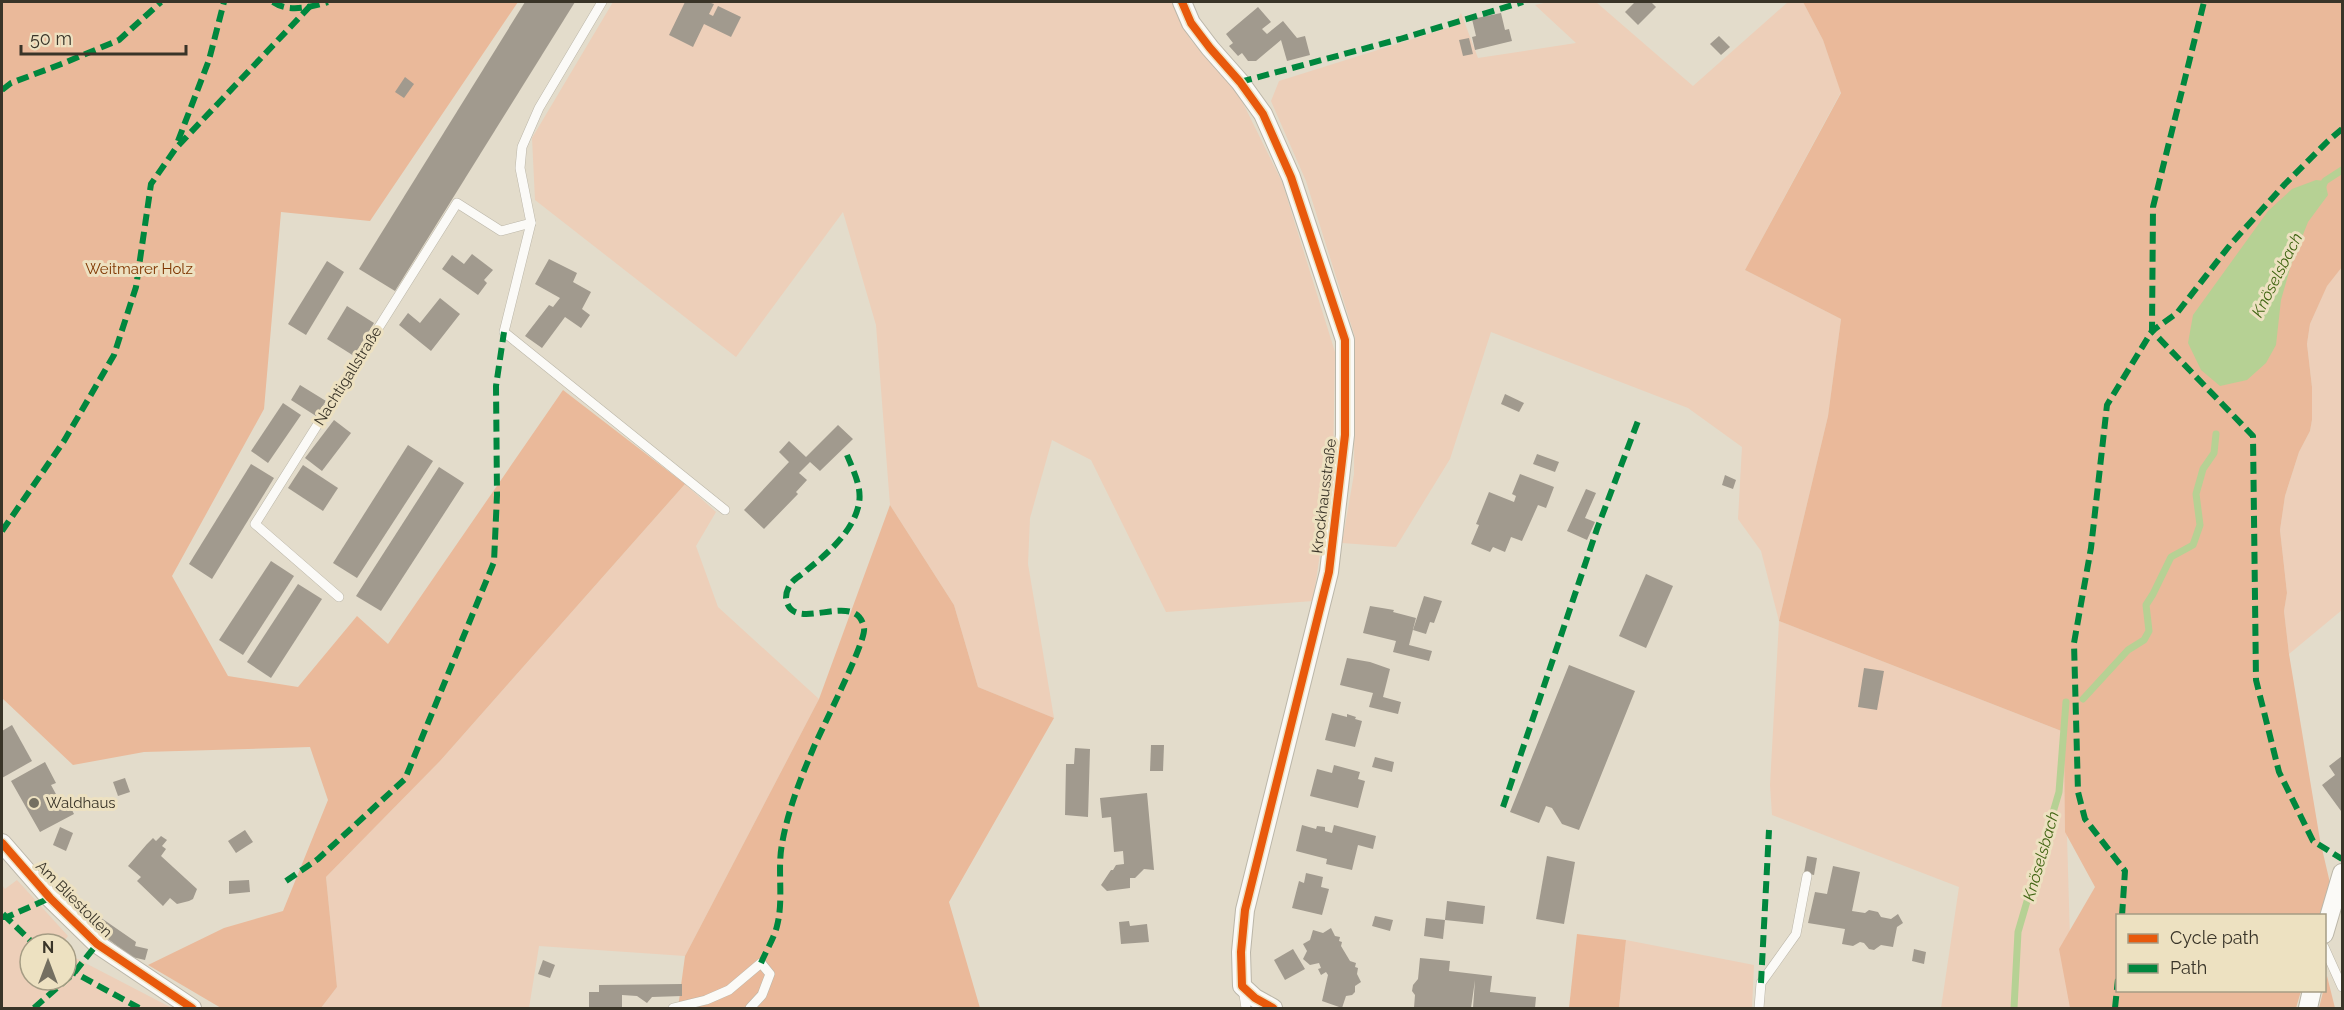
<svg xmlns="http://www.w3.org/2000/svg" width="2344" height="1010" viewBox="0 0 2344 1010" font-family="Raleway,sans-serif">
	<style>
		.green { fill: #edcfb9 }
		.forest { fill: #eab99a }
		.water { fill: #b6d194 }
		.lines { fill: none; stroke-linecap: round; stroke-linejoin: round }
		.stream { stroke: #b6d194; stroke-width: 7 }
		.building { fill: #a19a8e }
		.service-casing { stroke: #bbb6a8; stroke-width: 10 }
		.minor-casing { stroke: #bbb6a8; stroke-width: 20 }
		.service { stroke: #fbfaf7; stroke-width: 9 }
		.minor { stroke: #fbfaf7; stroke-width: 18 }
		.quiet { stroke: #00873e; stroke-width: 6; stroke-dasharray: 12 6; stroke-linecap: butt }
		.cycleway-casing { stroke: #ede1c1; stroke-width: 11 }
		.cycleway { stroke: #e8590c; stroke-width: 8 }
		.poi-dot { fill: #746f61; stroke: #ede1c1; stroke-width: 2 }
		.labels { text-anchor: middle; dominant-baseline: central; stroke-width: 6; stroke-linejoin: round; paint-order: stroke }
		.park-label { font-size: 15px; fill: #7f3600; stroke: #ede1c1 }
		.street-label { font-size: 15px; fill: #393428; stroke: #ede1c1 }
		.poi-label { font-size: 15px; fill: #393428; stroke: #ede1c1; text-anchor: start }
		.water-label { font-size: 16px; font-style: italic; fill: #3f6411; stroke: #ede1c1 }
	</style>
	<rect width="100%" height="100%" fill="#e3dccb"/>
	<g class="green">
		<path d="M613,2h562l15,37 48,54 44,89 53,170 -2,114 -20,135 -147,11 -75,-152 -39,-20 -22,78 -2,46 26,154 -76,-31 -24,-82 -64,-100 -14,-180 -33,-113 -107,145 -201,-157 -3,-62z"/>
		<path d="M1548,2h48l97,84 95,-84h15l20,38 18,52 -96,178 96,49 -13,97 -49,205 285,111 8,276h-131l18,-121 -187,-72 -2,-30 9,-164 -18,-70 -23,-32 4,-72 -54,-39 -197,-76 -41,127 -54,88 -54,-4 12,-69 1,-137 -49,-156 -35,-80 8,-20 175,-55 7,-13 17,45 98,-15 -41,-38z"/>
		<path d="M2342,267v343l-53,44 -5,-43 3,-18 -7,-63 5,-34 14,-44 11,-21 2,-11v-33l-5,-43 3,-20 17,-39z"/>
		<path d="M685,484l31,28 -20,34 22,61 101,92 -134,257 -146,-10 -10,62h-208l16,-21 -11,-110 114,-116z"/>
		<path d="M17,880l51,56 -6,8h-32v36h36v-27l106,55h-170v-123l3,4z"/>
		<path d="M1626,940l128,25 -2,43h-133z"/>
	</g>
	<g class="forest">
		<path d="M2,2h516l-148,219 -89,-9 -17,197 -92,167 56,100 70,11 59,-71 31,28 175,-254 122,94 -245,277 -114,116 11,110 -16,21h-100l-73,-43 76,-37 59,-17 45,-111 -18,-53 -166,5 -71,13 -71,-67z"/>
		<path d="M1803,2h539v265l-15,19 -17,38 -3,20 5,43v33l-2,11 -11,21 -14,44 -5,34 7,63 -3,18 5,43 31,186 10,43 -9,32 -203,1v74l183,1 -5,17h-226l-11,-59 36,-62 -30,-55 -1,-100 -285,-111 49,-205 13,-97 -96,-49 96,-177 -18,-53z"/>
		<path d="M890,505l64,100 24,82 76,31 -105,184 31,106h-302l7,-52 134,-257z"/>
		<path d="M1577,934l49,6 -7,68h-50z"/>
		<path d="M2327,976l8,32h-16z"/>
	</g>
	<path class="water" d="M2316,180l9,1 3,14 -20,27 -17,43 -10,35 -5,45 -10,18 -19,17 -27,6 -19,-16 -13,-27 5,-28 75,-104 24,-22z"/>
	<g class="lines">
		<g class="stream">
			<path d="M2322,188l3,-7 17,-11"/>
			<path d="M2083,699l45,-49 16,-10 5,-9 -3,-26 7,-11 18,-37 22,-12 7,-20 -4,-31 7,-25 11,-16 2,-19"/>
			<path d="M2014,1008l4,-76 41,-140 7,-90"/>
		</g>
	</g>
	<g class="building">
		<path d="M525,2h50l-180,289 -36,-22z"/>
		<path d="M685,2h23l6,2 -5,10 4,2 5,-10 23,11 -10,20 -27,-13 -11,23 -24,-12z"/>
		<path d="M1635,2h16l5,5 -18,18 -13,-13z"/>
		<path d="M1258,7l13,15 -9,7 5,5 16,-13 14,17 8,-2 5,19 -23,6 -6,-21 -25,21h-8l-6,-8 -4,3 -9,-10 4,-3 -7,-9z"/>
		<path d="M1501,13l4,17 4,-1 3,12 -37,9 -3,-13 4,-1 -4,-17z"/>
		<path d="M1719,36l11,11 -9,8 -11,-11z"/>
		<path d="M1469,38l4,16 -10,2 -4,-16z"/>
		<path d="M405,77l9,7 -10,14 -9,-6z"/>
		<path d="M472,254l21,16 -9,10 3,3 -9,12 -36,-26 10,-14 12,9z"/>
		<path d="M549,259l28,14 -4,9 18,10 -9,17 8,6 -9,13 -16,-11 -23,31 -17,-12 24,-31 4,2 7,-9 -25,-14z"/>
		<path d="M327,261l17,11 -38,63 -18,-11z"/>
		<path d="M440,298l20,16 -29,37 -32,-26 9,-12 12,10z"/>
		<path d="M347,306l27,17 -20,33 -27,-17z"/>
		<path d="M300,385l26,16 -10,15 -25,-16z"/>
		<path d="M1505,394l19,9 -5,9 -18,-8z"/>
		<path d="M283,403l18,12 -33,48 -17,-12z"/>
		<path d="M334,420l17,13 -29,38 -17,-13z"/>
		<path d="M838,425l15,14 -33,32 -10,-9 -11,11 8,7 -11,12 2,2 -34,35 -20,-19 45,-48 -10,-10 10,-11 17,16z"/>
		<path d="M408,445l25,16 -76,117 -24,-15z"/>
		<path d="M1537,454l22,8 -4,10 -22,-8z"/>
		<path d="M251,464l23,14 -62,101 -23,-15z"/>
		<path d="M303,465l35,23 -15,23 -35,-23z"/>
		<path d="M439,467l25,16 -83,128 -25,-15z"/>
		<path d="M1520,474l34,13 -8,21 -8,-3 -16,36 -11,-4 -6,15 -12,-5 -3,5 -19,-8 8,-19 -3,-1 13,-32 25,10 2,-6 -4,-2z"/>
		<path d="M1725,475l11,5 -3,9 -11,-4z"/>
		<path d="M1586,489l10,4 -11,25 10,4 -8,18 -20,-9z"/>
		<path d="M271,561l23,15 -51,79 -24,-15z"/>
		<path d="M1646,574l27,12 -27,62 -27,-12z"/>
		<path d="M298,584l24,15 -51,79 -24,-16z"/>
		<path d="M1424,596l18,5 -8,22 -4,-1 -4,12 -13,-4z"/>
		<path d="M1370,606l24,4 -1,2 23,6 -7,27 23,6 -3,10 -36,-9 3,-11 -33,-8z"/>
		<path d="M1347,658l23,4 20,7 -7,28 18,5 -3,12 -29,-7 4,-14 -33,-8z"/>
		<path d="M1569,665l66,26 -56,139 -17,-6 -10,-16 -6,-2 -7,17 -29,-11z"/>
		<path d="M1864,668l20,3 -7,39 -19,-3z"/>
		<path d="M1332,713l15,4v-3l9,3 -1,2 7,2 -7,26 -30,-7z"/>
		<path d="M12,725l20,36 -30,17v-47z"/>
		<path d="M1151,745h13l-1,26h-13z"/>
		<path d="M1075,748l15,1 -2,68 -23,-2 1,-51h8z"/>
		<path d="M2342,756v53l-1,2 -19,-26 13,-10 -6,-9z"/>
		<path d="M1375,757l19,5 -2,10 -20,-5z"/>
		<path d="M45,762l11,21 -5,2 12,22 6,-3 5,10 -34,18 -29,-51z"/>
		<path d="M1334,765l26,7 -2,7 7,2 -7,27 -48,-12 7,-27 15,4z"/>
		<path d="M125,778l5,14 -12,4 -5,-14z"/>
		<path d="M1147,793l7,77 -10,-1 -9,9h-5v10l-23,3 -6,-6 10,-15h2l3,-5 8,-1 -1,-13 -9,1 -3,-35 -9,1 -2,-20z"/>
		<path d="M1302,825l14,4 1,-3 8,1v4l7,2 2,-8 42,11 -3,13 -15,-4 -6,25 -26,-6 1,-5 -31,-8z"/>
		<path d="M60,827l13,6 -7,18 -13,-6z"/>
		<path d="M245,830l8,12 -17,11 -8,-12z"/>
		<path d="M161,836l6,4 -5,6 4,3 -5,7 36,33 -4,10 -4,2 -12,3 -7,-6 -7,8 -26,-25 4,-4 -13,-11 19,-22 6,-6 3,3z"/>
		<path d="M1547,856l28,6 -11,62 -28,-5z"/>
		<path d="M1807,856l10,2 -3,17 -10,-2z"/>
		<path d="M1833,866l27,6 -8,39 13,2 4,-3 9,2 3,5 10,2 7,-5 5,9 -6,4 -4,20 -12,-2 -7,5 -5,-1 -5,-6 -4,-1 -7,4 -11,-2 3,-15 -37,-6 7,-31 12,2z"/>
		<path d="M1306,873l17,4 -2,10 8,2 -7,26 -30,-7 7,-27 5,2z"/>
		<path d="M249,880l1,12 -21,2v-13z"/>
		<path d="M1447,901l38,5 -2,18 -38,-4z"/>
		<path d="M94,913l42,29 -1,4 13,3 -3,11 -13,-3 -36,-27 3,-4 -9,-7z"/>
		<path d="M1375,916l18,4 -3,11 -18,-5z"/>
		<path d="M1426,918l19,2 -2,19 -19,-3z"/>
		<path d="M1129,921l1,5 17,-2 2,18 -28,2 -2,-22z"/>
		<path d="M1331,928l4,8 5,1 -1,4 3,1 -1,4 9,15 6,2 -1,4 3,1 -1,6 4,8 -6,4v6l-3,3 -6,1 -4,12 -20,-7 6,-26 -2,-3 -5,3 -3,-6 3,-1 -2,-5 -9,2 -7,-6 4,-8 -4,-7 7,-4 3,-10 10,3z"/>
		<path d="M1293,949l12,20 -20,11 -11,-20z"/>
		<path d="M1914,949l12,3 -2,12 -12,-3z"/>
		<path d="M1420,958l30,3 -1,10 43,5 -2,16 46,5 -1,11h-62l2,-28 -4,28h-57l1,-13 -3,-4 1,-6 5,-6z"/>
		<path d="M543,960l12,5 -5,13 -12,-4z"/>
		<path d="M682,984v12l-30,1 -5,6 -10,-7 -15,-1v13h-33v-16h10v-7z"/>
	</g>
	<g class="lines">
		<defs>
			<g id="service">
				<path d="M602,2l-63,106 -17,39 -2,21 11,55 -27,109 221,178"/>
				<path d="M339,597l-84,-73 202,-321 44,28 30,-8"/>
				<path d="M2324,947l18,40"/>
				<path d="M1243,988l3,20"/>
				<path d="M673,1008l33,-8 23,-10 32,-27 9,11 -8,21 -12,13"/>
				<path d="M1759,1008l2,-25 35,-49 11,-58"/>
			</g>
			<g id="minor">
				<path d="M1182,2l9,21 19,25 30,34 23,32 28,63 54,163v95l-16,137 -84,338 -4,42 1,34 13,12 18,10"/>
				<path d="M2,843l48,55 47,46 95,64"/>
				<path d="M2324,934l18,-61"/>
				<path d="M2308,1008l4,-18"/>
			</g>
		</defs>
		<use href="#service" class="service-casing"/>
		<use href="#minor" class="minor-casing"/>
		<use href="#service" class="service"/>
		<use href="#minor" class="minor"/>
		<g class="quiet">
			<path d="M273,2c16,11 37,5 55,0"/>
			<path d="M1240,82l160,-43 123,-37"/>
			<path d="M2,90l9,-7 53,-20 55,-23 42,-38"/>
			<path d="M2342,129l-14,12 -43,43 -55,61 -53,68 -25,18 101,105 3,244 23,92 34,69 29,18"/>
			<path d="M178,141l31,-81 15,-58"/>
			<path d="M2,531l62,-90 50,-86 22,-68 15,-103 25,-36 138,-146"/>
			<path d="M1503,807l94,-278 41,-108"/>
			<path d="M286,881l32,-22 87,-80 89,-217 3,-67 -1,-109 8,-54"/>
			<path d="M3,914l31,30"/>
			<path d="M2122,916l3,-45 -40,-52 -7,-27 -4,-149 17,-95 16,-143 45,-74 1,-124 51,-205"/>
			<path d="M2,917h5l43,-19"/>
			<path d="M761,963c5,-12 13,-25 16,-37 7,-27 0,-56 5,-82 6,-34 18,-64 31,-95 8,-19 54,-109 51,-121 -7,-41 -73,9 -78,-30 0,-3 2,-11 4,-13 3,-6 12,-10 17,-15 21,-17 47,-39 52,-67 3,-16 -6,-33 -12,-48"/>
			<path d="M66,968l73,40"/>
			<path d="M1761,983l8,-153"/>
			<path d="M34,1008l40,-35 23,-29"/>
			<path d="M2115,1008l3,-29"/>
		</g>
		<defs>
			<g id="cycleway">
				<path d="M1182,2l9,21 19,25 30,34 23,32 28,63 54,163v95l-16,137 -84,338 -4,42 1,34 13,12 18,10"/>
				<path d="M2,843l48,55 47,46 95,64"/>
			</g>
		</defs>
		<use href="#cycleway" class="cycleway-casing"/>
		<use href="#cycleway" class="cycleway"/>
	</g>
	<circle class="poi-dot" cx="34" cy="803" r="6"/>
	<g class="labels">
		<g class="park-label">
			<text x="139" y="269">Weitmarer Holz</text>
		</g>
		<g class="street-label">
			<text transform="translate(348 376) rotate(-58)">Nachtigallstraße</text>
			<text transform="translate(1324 496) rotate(-83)">Krockhausstraße</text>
			<text transform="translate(74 899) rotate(45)">Am Bliestollen</text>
		</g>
		<g class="poi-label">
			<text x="46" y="803">Waldhaus</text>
		</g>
		<g class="water-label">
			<text transform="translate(2277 275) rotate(-63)">Knöselsbach</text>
			<text transform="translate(2041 856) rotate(-74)">Knöselsbach</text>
		</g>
	</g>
	<rect width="2344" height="1010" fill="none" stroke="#393428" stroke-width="6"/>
	<rect x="2116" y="914" width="210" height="78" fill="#ede1c1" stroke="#a59c84" stroke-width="1.5"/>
	<rect x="2128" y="934" width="30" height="9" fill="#e8590c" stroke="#a59c84" stroke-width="1.5"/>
	<text x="2170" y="944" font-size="18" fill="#393428">Cycle path</text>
	<rect x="2128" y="964" width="30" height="9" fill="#00873e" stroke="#a59c84" stroke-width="1.5"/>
	<text x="2170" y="974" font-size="18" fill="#393428">Path</text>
	<g transform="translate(48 962)"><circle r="28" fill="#ede1c1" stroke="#a59c84" stroke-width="1.5"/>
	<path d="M0-4.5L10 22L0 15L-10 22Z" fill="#746f61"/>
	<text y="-9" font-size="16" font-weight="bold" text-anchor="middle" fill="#393428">N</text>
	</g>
	<path d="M21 45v9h165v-9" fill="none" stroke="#393428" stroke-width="3"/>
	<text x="30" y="45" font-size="18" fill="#393428" stroke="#ede1c1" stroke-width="4.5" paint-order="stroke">50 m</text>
</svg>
